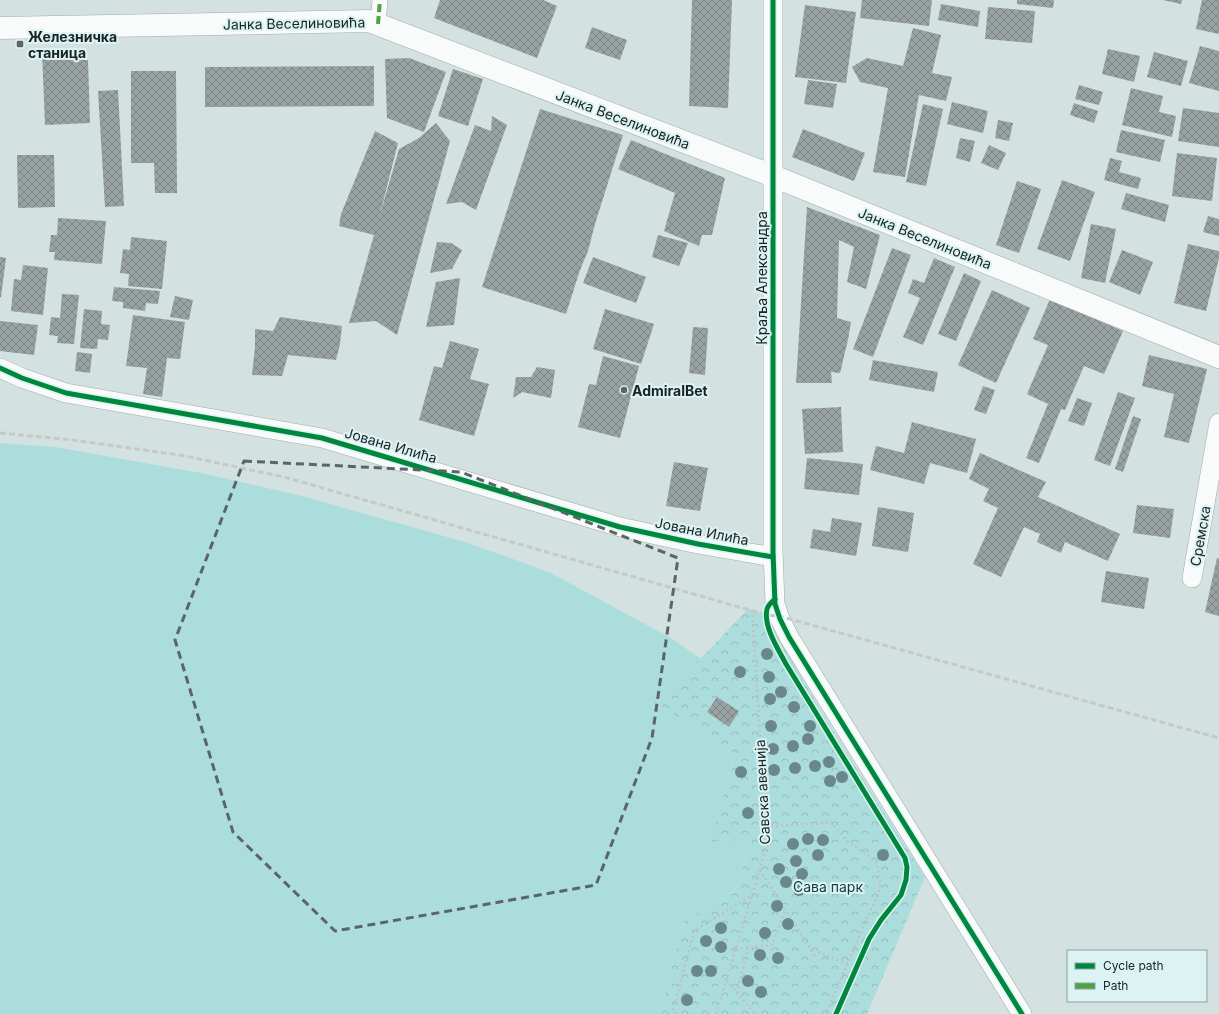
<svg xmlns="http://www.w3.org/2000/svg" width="1219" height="1014" viewBox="0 0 1219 1014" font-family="Inter,sans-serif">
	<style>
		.grass { fill: #acdddd }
		.park { fill: url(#park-crowns) }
		.building { fill: url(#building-cross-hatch) }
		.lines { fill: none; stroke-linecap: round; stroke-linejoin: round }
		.pedestrian-casing { stroke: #a1abab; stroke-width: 16 }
		.minor-casing { stroke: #a1abab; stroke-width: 20 }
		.secondary-casing { stroke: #a1abab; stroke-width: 23 }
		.path { stroke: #bdc1c1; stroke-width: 2.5; stroke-dasharray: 2 3; stroke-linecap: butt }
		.pedestrian { stroke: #f9fafa; stroke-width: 15 }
		.minor { stroke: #f9fafa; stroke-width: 19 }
		.secondary { stroke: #f9fafa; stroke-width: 22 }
		.rail { stroke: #c6c9c9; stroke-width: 3; stroke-dasharray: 6 3; stroke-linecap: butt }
		.quiet { stroke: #4fa241; stroke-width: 4; stroke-dasharray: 8 4; stroke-linecap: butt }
		.cycleway-casing { stroke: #dcf3f4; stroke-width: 8 }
		.cycleway { stroke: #00873e; stroke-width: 5 }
		.tree { fill: #6a888a }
		.marked { fill: none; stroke: #5b6565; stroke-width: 3; stroke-dasharray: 8 5; stroke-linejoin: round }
		.poi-dot { fill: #5b6565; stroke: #dcf3f4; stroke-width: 1.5 }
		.labels { text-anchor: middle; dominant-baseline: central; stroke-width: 4; stroke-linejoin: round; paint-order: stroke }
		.street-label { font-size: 14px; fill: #1a2222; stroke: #dcf3f4 }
		.poi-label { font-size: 14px; font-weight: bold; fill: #1a2222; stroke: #dcf3f4; text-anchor: start }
		.park-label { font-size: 14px; fill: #144042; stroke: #dcf3f4 }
	</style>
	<defs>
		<pattern id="park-crowns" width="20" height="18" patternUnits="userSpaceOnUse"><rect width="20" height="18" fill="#acdddd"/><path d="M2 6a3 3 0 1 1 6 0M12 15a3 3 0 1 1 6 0" fill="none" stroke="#93bdbd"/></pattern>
		<pattern id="building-cross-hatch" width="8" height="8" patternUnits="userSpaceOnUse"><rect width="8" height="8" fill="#99a2a2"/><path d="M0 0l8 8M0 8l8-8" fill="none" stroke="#7c8484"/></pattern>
	</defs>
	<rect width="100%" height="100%" fill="#d4e1e1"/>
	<path class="grass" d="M0,443l55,4 146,26 101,23 163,46 84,30 122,66 30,21 -44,45 77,50 -19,74 37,10 -16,51 -53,33 -23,92h-660z"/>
	<path class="park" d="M748,609l19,6c47,90 104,175 158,262l-58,137h-207l23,-92 53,-33 16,-50 -41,3 23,-88 -77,-50z"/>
	<g class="building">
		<path d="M440,0h103l14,6 -20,52 -103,-40z"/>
		<path d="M692,0h40l-4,108 -39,-2z"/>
		<path d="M862,0h70l-3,26 -69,-8z"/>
		<path d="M1017,0h37l-1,8 -36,-4z"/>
		<path d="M1163,0h19l-1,4z"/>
		<path d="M1202,0h17v34l-23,-5z"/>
		<path d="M941,4l39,7 -2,16 -40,-7z"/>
		<path d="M805,5l51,7 -10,71 -51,-6z"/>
		<path d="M988,7l47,4 -3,32 -47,-4z"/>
		<path d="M592,27l35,13 -7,20 -35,-12z"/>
		<path d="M913,28l28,7 -9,38 20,4 -6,24 -27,-6 -14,82 -32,-5 15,-84 -28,-6 -8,-15 15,-9 36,8z"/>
		<path d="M1200,46l19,5v40l-30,-8z"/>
		<path d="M76,49l1,11h11l2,63 -45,2 -3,-74z"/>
		<path d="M1108,49l32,7 -6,26 -32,-8z"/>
		<path d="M1154,52l34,9 -7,25 -34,-9z"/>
		<path d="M409,58l37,14 -22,60 -37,-14 -2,-59z"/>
		<path d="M374,66v40l-169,1v-40z"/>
		<path d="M453,69l30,10 -15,47 -30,-10z"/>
		<path d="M131,71h45l1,122h-22l-1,-30h-23z"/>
		<path d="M808,80l29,4 -4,24 -29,-4z"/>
		<path d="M1079,85l24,7 -4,13 -24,-6z"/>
		<path d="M1131,88l32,8 -4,16 17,4 -4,21 -50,-12z"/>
		<path d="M118,90l6,116 -19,1 -7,-116z"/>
		<path d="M952,102l36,9 -5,22 -36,-9z"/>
		<path d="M1074,103l24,8 -4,12 -24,-8z"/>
		<path d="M923,104l20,5 -17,77 -20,-4z"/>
		<path d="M1183,108l36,5v34l-41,-6z"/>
		<path d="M540,109l83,26 -28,89 -7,27 -8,19 -14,44 -84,-27z"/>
		<path d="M492,116l15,9 -31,85 -14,-8 -16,2 29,-79 16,6z"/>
		<path d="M998,120l15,3 -4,18 -14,-3z"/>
		<path d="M436,123l14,18 -53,194 -21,-14 -27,2 25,-88 -35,-9 2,-12 34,-83 23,12 -19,75 20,-69 20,-11z"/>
		<path d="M803,129l62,24 -11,28 -62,-24z"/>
		<path d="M1121,130l44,10 -5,22 -44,-10z"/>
		<path d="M960,138l15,3 -5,21 -14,-4z"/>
		<path d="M631,140l94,38 -13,57h-10l-3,11 -35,-15 11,-38 -57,-24z"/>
		<path d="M989,145l17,8 -8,17 -17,-7z"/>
		<path d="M1177,153l40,5 -5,43 -40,-5z"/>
		<path d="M17,155h37l1,52 -37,1z"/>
		<path d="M1110,158l12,3 -3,11 22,6 -3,11 -34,-9z"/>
		<path d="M1062,180l33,12 -25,69 -33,-12z"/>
		<path d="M1017,181l24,8 -22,64 -23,-8z"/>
		<path d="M1126,193l43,12 -4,17 -44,-13z"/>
		<path d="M807,207l73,28 -14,54 -19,-7 7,-35 -15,-7 -2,78 14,4 -3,18 -8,33 -9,-1 1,11h-36z"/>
		<path d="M1208,216l11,3v17l-16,-4z"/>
		<path d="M58,218l48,3 -4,43 -48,-4 1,-8h-6l2,-17h6z"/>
		<path d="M1091,224l25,5 -11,54 -24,-5z"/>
		<path d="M658,235l30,8 -9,23 -27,-9z"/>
		<path d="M131,237l36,4 -5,48 -34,-3 1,-12 -9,-1 3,-24 7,1z"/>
		<path d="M437,242l14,1 11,7 -10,19 -22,4z"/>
		<path d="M1188,244l31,7v7l-13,53 -32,-8z"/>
		<path d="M892,248l19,7 -38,102 -20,-8z"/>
		<path d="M1122,250l31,12 -13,33 -31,-13z"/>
		<path d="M0,257l6,1 -5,39h-1z"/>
		<path d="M593,257l53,20 -10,26 -53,-20z"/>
		<path d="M934,258l21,9 -32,78 -20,-8 17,-39 -12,-5 5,-14 11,4z"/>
		<path d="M23,265l25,3 -5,47 -32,-4 3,-32 7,1z"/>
		<path d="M964,273l17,8 -25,60 -18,-7z"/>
		<path d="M460,278l-6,47 -28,2 10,-45z"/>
		<path d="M114,287l46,4 -2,13 -12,-1 -1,8 -22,-3v-6l-11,-1z"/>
		<path d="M992,290l38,18 -34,75 -38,-18z"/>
		<path d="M62,294l17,1 -5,49 -17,-1 1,-7 -9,-1 2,-18 9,1z"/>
		<path d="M175,296l18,4 -4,20 -19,-3z"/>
		<path d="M1050,299l73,32 -19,43 -20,-8 -19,44 -4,-1 -22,54 -13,-5 22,-54 -21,-10 21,-49 -15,-6z"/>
		<path d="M84,309l18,2 -1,13 9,1 -2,15 -10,-1 -1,10 -17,-1z"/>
		<path d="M605,309l49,15 -13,40 -48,-15z"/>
		<path d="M133,315l52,7 -5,37 -13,-1 -5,39 -19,-3 4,-26 -21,-2z"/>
		<path d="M280,317l62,9 -2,18 -4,16 -48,-5 -6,21 -30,-1 3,-28v-18l18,2z"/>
		<path d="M0,321l38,4 -4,30 -34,-4z"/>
		<path d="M693,327l15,1 -3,47 -16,-2z"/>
		<path d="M450,341l29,8 -9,30 19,5 -15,52 -55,-16 15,-54 8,2z"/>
		<path d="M77,352l15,2 -2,19 -15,-2z"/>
		<path d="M1149,355l58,14 -18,74 -25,-6 10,-43 -32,-8z"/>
		<path d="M603,356l36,10 -19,72 -42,-11 11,-43 7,1z"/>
		<path d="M873,360l65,12 -4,20 -65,-12z"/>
		<path d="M537,367l18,3 -4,28 -29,-6 -9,6 3,-21h15z"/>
		<path d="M983,386l12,4 -9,24 -12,-4z"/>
		<path d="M1118,392l17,6 -25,68 -16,-6z"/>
		<path d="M1077,398l15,5 -8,23 -16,-5z"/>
		<path d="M841,407l2,45 -38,2 -3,-45z"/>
		<path d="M1133,416l8,3 -18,53 -8,-3z"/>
		<path d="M912,422l64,17 -9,34 -37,-10 -6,21 -54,-14 6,-24 28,7z"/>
		<path d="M980,453l66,29 -8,15 82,37 -12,27 -43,-19 -4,11 -24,-11 3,-8 -16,-7 -23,50 -28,-13 25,-56 -15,-7 6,-12 -20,-10z"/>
		<path d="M807,458l56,6 -4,31 -55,-6z"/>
		<path d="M674,462l34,6 -8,43 -34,-5z"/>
		<path d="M1137,505l37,4 -4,29 -37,-5z"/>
		<path d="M878,507l36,6 -6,39 -36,-6z"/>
		<path d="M832,518l30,5 -6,33 -46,-8 3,-19 17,3z"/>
		<path d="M1217,558l2,1v57l-14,-4z"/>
		<path d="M1106,571l43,7 -5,31 -43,-7z"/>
		<path d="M717,697l22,14 -10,16 -22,-15z"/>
	</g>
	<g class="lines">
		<defs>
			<path id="pedestrian" d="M378,24l2,-24"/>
			<g id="minor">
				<path d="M773,0v552l2,52 5,15 9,18 233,377"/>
				<path d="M0,368l22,10 44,15 256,45 298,89 78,17 75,13"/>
				<path d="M1192,578l27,-155"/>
			</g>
			<path id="secondary" d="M0,28l369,-7 404,155 446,181"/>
		</defs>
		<use href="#pedestrian" class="pedestrian-casing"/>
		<use href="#minor" class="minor-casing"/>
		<use href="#secondary" class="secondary-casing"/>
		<g class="path">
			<path d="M766,827l65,-5 16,19 29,20 4,18v9l-4,12 -10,20 -40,94"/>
			<path d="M760,870l56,88"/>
			<path d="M736,949l36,-4 13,-35"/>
			<path d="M818,952l30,12"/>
			<path d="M727,981l28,33"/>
			<path d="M737,993l11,-46"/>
			<path d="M676,1014l-3,-3 21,-80 58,-36"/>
			<path d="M716,1014l51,-169 -15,-235"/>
		</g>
		<use href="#pedestrian" class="pedestrian"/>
		<use href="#minor" class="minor"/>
		<use href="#secondary" class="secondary"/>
		<path class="rail" d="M0,433l73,7 107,15 104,22 483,138 12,1 440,122"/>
		<path class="quiet" d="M378,24l2,-24"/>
		<defs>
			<g id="cycleway">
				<path d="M773,0v552l2,52 5,15 9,18 233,377"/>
				<path d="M0,368l22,10 44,15 256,45 298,89 78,17 75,13"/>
				<path d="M775,599c-3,3 -7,6 -8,10 -4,17 11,40 19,55l119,194 2,9 -1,13 -5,15 -20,25 -12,19 -33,75"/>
			</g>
		</defs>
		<use href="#cycleway" class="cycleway-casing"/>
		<use href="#cycleway" class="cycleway"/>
	</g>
	<g class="tree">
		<circle cx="767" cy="654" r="6"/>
		<circle cx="740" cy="672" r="6"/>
		<circle cx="769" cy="677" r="6"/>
		<circle cx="781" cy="692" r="6"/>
		<circle cx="770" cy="699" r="6"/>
		<circle cx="794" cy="707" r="6"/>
		<circle cx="771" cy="726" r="6"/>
		<circle cx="810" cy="726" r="6"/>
		<circle cx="808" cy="739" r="6"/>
		<circle cx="793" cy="746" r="6"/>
		<circle cx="773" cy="749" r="6"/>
		<circle cx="829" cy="762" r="6"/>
		<circle cx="815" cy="766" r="6"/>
		<circle cx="795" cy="768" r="6"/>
		<circle cx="774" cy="770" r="6"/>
		<circle cx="741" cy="772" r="6"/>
		<circle cx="842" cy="777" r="6"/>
		<circle cx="830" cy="781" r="6"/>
		<circle cx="748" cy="813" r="6"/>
		<circle cx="808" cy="839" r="6"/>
		<circle cx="823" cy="840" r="6"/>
		<circle cx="793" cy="844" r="6"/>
		<circle cx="818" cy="855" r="6"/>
		<circle cx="883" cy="855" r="6"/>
		<circle cx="796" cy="861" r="6"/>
		<circle cx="779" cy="869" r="6"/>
		<circle cx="802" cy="874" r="6"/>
		<circle cx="786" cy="882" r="6"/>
		<circle cx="799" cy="890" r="6"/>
		<circle cx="777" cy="906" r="6"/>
		<circle cx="788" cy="924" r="6"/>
		<circle cx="721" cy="928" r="6"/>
		<circle cx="765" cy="933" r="6"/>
		<circle cx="706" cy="941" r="6"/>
		<circle cx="721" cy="947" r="6"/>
		<circle cx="760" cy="955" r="6"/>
		<circle cx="778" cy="958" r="6"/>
		<circle cx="697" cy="971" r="6"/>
		<circle cx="711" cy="971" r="6"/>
		<circle cx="748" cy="981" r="6"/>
		<circle cx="761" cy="992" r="6"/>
		<circle cx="687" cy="1000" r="6"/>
	</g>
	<path class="marked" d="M244,461l217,11 217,86 -26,180 -56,147 -261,46 -102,-99 -58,-192z"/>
	<g class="poi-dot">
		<rect x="16" y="40" width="8" height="8" rx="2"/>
		<circle cx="624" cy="390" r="4"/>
	</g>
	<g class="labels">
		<g class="street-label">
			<text transform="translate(294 23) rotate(-1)">Јанка Веселиновића</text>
			<text transform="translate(623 119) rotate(21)">Јанка Веселиновића</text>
			<text transform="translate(925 238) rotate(22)">Јанка Веселиновића</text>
			<text transform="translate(761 278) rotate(-90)">Краља Александра</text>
			<text transform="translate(391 445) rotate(16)">Јована Илића</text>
			<text transform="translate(702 531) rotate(11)">Јована Илића</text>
			<text transform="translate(1200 536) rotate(-80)">Сремска</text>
			<text transform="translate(762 792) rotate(-93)">Савска авенија</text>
		</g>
		<g class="poi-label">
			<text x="28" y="36">Железничка<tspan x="28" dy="16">станица</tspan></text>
			<text x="632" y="390">AdmiralBet</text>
		</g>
		<g class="park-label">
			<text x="828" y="886">Сава парк</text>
		</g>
	</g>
	<rect x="1067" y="950" width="140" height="52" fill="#dcf3f4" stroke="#8e9fa0"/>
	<rect x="1075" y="963" width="20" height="6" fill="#00873e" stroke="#8e9fa0"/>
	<text x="1103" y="970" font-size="12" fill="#1a2222">Cycle path</text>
	<rect x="1075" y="983" width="20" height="6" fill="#4fa241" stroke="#8e9fa0"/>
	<text x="1103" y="990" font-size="12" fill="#1a2222">Path</text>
</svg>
